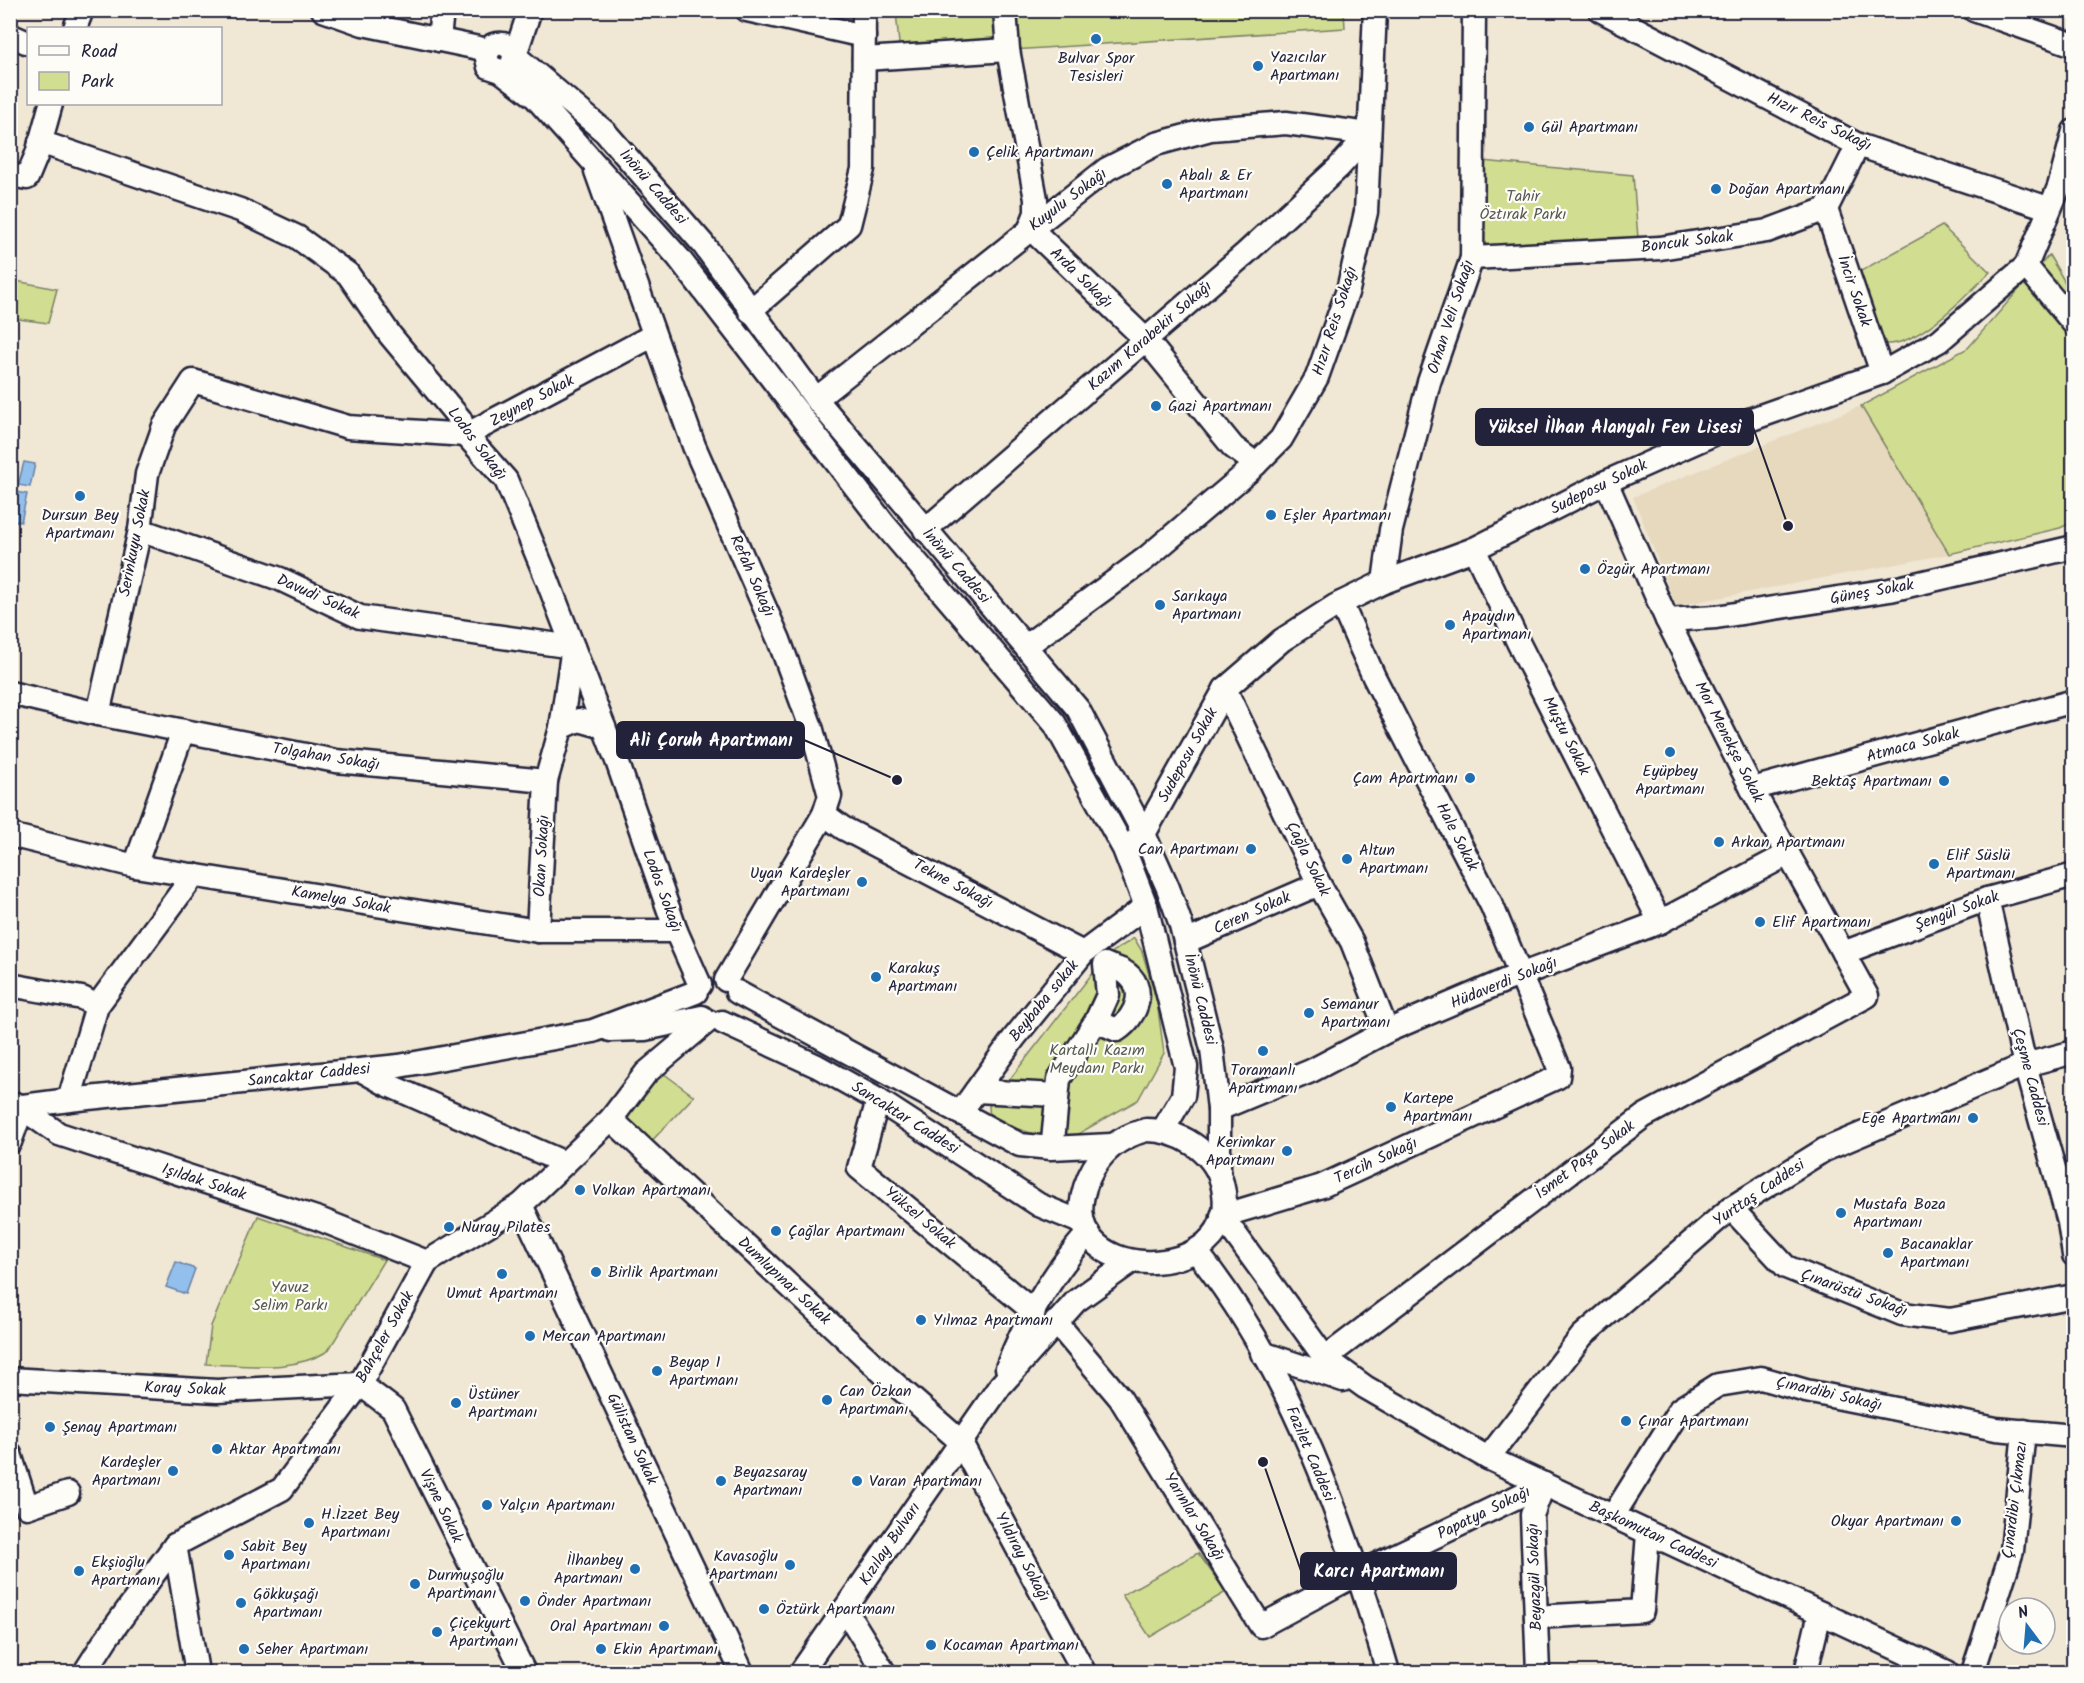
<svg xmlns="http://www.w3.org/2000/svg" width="2084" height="1683" viewBox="0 0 2084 1683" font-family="Kalam,sans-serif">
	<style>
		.built { fill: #e7d9be }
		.green { fill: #d1dd90; stroke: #7a8066; stroke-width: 1.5 }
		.water { fill: #93bfec; stroke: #6680a5; stroke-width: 1.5 }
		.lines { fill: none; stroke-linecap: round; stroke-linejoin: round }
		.minor-casing { stroke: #22223b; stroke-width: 27 }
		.minor { stroke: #fdfcf7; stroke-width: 22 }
		.poi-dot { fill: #1f6fb2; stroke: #fdfcf7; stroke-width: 2 }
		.labels { text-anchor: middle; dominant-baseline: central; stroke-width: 4.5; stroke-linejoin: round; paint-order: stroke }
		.poi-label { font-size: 16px; fill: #22223b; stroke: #fdfcf7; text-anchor: start }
		.street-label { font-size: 16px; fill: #22223b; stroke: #fdfcf7 }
		.park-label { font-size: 16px; fill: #575a54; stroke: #fdfcf7 }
		.leader { fill: none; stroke: #22223b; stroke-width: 2 }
		.callout-dot { fill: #22223b; stroke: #fdfcf7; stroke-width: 2 }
		.callout { fill: #22223b; stroke: #22223b; stroke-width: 2 }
		.callout-label { font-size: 18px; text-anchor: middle; font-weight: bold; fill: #fff }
	</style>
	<rect width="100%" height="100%" fill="#f0e7d5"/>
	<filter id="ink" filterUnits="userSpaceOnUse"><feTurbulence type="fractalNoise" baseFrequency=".0167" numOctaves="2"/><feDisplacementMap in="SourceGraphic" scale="12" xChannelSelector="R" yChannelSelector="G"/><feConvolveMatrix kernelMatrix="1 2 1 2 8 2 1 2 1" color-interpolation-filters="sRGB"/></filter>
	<g filter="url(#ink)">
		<path class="built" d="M1861,406l88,148 -273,52 -43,-109z"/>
		<g class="green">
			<path d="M896,11h100l3,35 -99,9z"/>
			<path d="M1011,11h333l1,17 -332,22z"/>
			<path d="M1482,161l151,14 5,63 -152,10 -3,-4z"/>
			<path d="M1942,226l48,46c-21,21 -77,80 -108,71l-25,-70z"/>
			<path d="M2049,255l24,41v226l-13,6 -111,26 -88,-148 107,-58z"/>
			<path d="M11,280l46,9 -9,34 -37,-5z"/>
			<path d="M1134,938l8,13 15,51 7,51 -26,47 -76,43 -72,-23 -1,-14 116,-149z"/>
			<path d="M659,1070l35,26 -47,50 -31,-27z"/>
			<path d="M258,1216l126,44 -56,91c-36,22 -81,14 -122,13l5,-38z"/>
			<path d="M1198,1553l28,39 -76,45 -28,-42z"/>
		</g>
		<g class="water">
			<path d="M24,462l11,2 -5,23 -12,-2z"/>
			<path d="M11,491l16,3 -6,28 -10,-2z"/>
			<path d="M176,1262l19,7 -9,25 -20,-7z"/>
		</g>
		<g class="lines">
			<defs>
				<g id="minor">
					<path d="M323,10l40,14 125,26"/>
					<path d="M747,10l117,26"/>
					<path d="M1005,10l3,40 28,149v14l-6,15 116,112 87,107 23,17"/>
					<path d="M1600,10l258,135 190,63"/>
					<path d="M1974,10l100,35"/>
					<path d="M75,28l7,-18"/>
					<path d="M10,35l18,8"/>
					<path d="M439,40l3,-30"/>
					<path d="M864,59l144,-9"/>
					<path d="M512,64l18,-54"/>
					<path d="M40,142l200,68 57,27 51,37 42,61 70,84 6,16 40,45 39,94 72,187 59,170 24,54"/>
					<path d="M596,171l98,275 85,194 33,90 18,66 -6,18 -98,166"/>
					<path d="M10,175l17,3 10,-24 14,-50"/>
					<path d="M1826,209l56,164"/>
					<path d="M1472,258l188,-10 107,-17 59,-22 32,-64"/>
					<path d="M2026,266l48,58"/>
					<path d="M750,311l99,-86 14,-56 1,-159"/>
					<path d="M816,399l291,-230 49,-25 55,-15 75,-6 83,11"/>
					<path d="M140,530l140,49 80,38 213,30 -12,81"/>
					<path d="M925,530l321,-277 92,-85 31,-34"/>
					<path d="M1474,549l45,95 141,278"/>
					<path d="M1384,582l7,-52 38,-148 43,-124 2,-248"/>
					<path d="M1341,603l33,74 118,229 67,162 -1,9 -236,109 -100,30 103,142 40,29 123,71 459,214"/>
					<path d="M1667,620l49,-3 174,-27 184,-43"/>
					<path d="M1026,646l119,-87 104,-88 32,-32 36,-62 31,-87 18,-78 9,-202"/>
					<path d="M1225,689l94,195 33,58 35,89"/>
					<path d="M10,693l88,21 238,47 210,20 15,-53 18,-8 25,7"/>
					<path d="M98,714l42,-184 7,-56 17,-48 29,-45 155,46 118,8 188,-100"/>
					<path d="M1752,789l322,-88"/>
					<path d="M824,814l19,14 240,125"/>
					<path d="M10,835l125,31 403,65h138"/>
					<path d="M1135,841l9,-7 81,-145 57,-49 53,-34 49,-24 90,-33 132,-67 126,-56 150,-53 57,-32 87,-75 33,-79 15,-56"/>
					<path d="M135,866l48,-135"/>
					<path d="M1987,899l38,166 44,157 5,33"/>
					<path d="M538,931l8,-150"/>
					<path d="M1185,942l134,-58"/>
					<path d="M1843,953l144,-54 87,-24"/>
					<path d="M10,985l72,13 15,8 -28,94"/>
					<path d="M737,992l283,153 31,3 60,-3"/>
					<path d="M97,1006l97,-131"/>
					<path d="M722,1022l95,44 61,34 161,105 44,18"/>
					<path d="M610,1030l35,-1 57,-12"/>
					<path d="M361,1070l25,14 179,79"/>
					<path d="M976,1091l81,4"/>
					<path d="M878,1100l-19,68 175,144"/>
					<path d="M16,1104l43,30 260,85 108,43"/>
					<path d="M1219,1109l92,-38 76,-40 117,-50 156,-59 128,-68"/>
					<path d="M960,1113l54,-75 69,-85 63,-47"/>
					<path d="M10,1114l13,-8 46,-6 330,-34 194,-35 103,-39"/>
					<path d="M611,1119l275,257 74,65 124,231"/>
					<path d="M1146,1130c33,0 67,20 76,53 29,106 -183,107 -133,-6 11,-25 30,-40 57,-47z"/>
					<path d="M1163,1130l20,-34 3,-29 -40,-161 -22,-57 -69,-125 -171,-200 -206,-267 -143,-160 -34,-26 -12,-4 -3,-13 7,-9c10,-3 18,0 21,10l91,77 98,112 113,155 262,310 66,125 24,54 13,37 31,124 7,60v62"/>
					<path d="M1053,1141l6,-62 37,-58 12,-26 -3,-31c6,3 13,4 18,7 26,15 14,46 -6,59l-21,-9"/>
					<path d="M10,1142l13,-36"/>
					<path d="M521,1205l221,467"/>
					<path d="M1731,1208l55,59 116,47 48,6 124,-24"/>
					<path d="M1196,1251c94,116 151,279 192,421"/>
					<path d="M1056,1322l64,76 141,228 98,-53 185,-89"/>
					<path d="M1262,1353l81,27"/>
					<path d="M1325,1358l319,-242 223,-120 -115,-207 -85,-169 -61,-138"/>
					<path d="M1007,1368c18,-48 47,-96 81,-135"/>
					<path d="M10,1379l207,12 143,-7 33,25 131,263"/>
					<path d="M10,1454l17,53 41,-14"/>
					<path d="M1488,1458l94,-122 149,-128 93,-58 201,-85 49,-13"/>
					<path d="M1613,1516l67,-107 38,-24 43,-7 45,13 190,38 78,7"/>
					<path d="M175,1545l22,127"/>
					<path d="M845,1609l39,63"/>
					<path d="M1536,1617l106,-6 6,-78"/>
					<path d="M85,1672l21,-33 69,-94 107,-56 78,-105 67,-122 94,-57 90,-86 35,-46 62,-52"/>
					<path d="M801,1672l199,-286 76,-85 56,-40"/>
					<path d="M1538,1672l-6,-157 12,-31"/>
					<path d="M1806,1672l14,-59"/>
					<path d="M1973,1672l39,-121 12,-120"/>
				</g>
			</defs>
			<use href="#minor" class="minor-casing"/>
			<use href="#minor" class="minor"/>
		</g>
	</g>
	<g class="poi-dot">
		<circle cx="1096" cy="39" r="6"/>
		<circle cx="1258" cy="66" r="6"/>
		<circle cx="1529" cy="127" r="6"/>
		<circle cx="974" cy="152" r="6"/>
		<circle cx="1167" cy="184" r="6"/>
		<circle cx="1716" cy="189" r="6"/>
		<circle cx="1156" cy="406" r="6"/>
		<circle cx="80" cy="496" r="6"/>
		<circle cx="1271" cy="515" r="6"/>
		<circle cx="1585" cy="569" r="6"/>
		<circle cx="1160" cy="605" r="6"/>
		<circle cx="1450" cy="625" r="6"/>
		<circle cx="1670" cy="752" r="6"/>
		<circle cx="1470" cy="778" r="6"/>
		<circle cx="1944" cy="781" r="6"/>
		<circle cx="1719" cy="842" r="6"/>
		<circle cx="1251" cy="849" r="6"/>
		<circle cx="1347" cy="859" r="6"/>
		<circle cx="1934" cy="864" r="6"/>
		<circle cx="862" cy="882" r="6"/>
		<circle cx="1760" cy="922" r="6"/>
		<circle cx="876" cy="977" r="6"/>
		<circle cx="1309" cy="1013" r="6"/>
		<circle cx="1263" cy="1051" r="6"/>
		<circle cx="1391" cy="1107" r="6"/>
		<circle cx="1973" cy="1118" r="6"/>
		<circle cx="1287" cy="1151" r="6"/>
		<circle cx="580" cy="1190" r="6"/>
		<circle cx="1841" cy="1213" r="6"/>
		<circle cx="449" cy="1227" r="6"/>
		<circle cx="776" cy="1231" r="6"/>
		<circle cx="1888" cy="1253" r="6"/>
		<circle cx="596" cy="1272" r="6"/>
		<circle cx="502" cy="1274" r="6"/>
		<circle cx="921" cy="1320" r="6"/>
		<circle cx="530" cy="1336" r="6"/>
		<circle cx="657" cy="1371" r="6"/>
		<circle cx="827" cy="1400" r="6"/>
		<circle cx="456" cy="1403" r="6"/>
		<circle cx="1626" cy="1421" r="6"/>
		<circle cx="50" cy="1427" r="6"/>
		<circle cx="217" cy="1449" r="6"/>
		<circle cx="173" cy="1471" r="6"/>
		<circle cx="721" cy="1481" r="6"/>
		<circle cx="857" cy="1481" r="6"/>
		<circle cx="487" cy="1505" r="6"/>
		<circle cx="1956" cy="1521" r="6"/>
		<circle cx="309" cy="1523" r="6"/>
		<circle cx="229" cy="1555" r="6"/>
		<circle cx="790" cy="1565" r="6"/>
		<circle cx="635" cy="1569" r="6"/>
		<circle cx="79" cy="1571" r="6"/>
		<circle cx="415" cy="1584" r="6"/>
		<circle cx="525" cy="1601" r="6"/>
		<circle cx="241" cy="1603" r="6"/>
		<circle cx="764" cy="1609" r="6"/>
		<circle cx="664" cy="1626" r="6"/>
		<circle cx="437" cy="1632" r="6"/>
		<circle cx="931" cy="1645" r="6"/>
		<circle cx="244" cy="1649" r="6"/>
		<circle cx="601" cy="1649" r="6"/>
	</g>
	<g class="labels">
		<g class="poi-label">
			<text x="1270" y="57">Yazıcılar<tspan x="1270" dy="18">Apartmanı</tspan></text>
			<text x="1096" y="58" text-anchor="middle">Bulvar Spor<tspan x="1096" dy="18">Tesisleri</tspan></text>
			<text x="1541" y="127">Gül Apartmanı</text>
			<text x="986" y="152">Çelik Apartmanı</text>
			<text x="1179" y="175">Abalı &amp; Er<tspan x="1179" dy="18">Apartmanı</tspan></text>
			<text x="1728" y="189">Doğan Apartmanı</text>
			<text x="1168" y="406">Gazi Apartmanı</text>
			<text x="80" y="515" text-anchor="middle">Dursun Bey<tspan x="80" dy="18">Apartmanı</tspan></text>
			<text x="1283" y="515">Eşler Apartmanı</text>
			<text x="1597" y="569">Özgür Apartmanı</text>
			<text x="1172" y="596">Sarıkaya<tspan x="1172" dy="18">Apartmanı</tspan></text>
			<text x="1462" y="616">Apaydın<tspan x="1462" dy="18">Apartmanı</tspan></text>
			<text x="1670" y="771" text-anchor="middle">Eyüpbey<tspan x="1670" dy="18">Apartmanı</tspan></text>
			<text x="1458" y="778" text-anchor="end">Çam Apartmanı</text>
			<text x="1932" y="781" text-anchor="end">Bektaş Apartmanı</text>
			<text x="1731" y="842">Arkan Apartmanı</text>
			<text x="1239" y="849" text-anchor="end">Can Apartmanı</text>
			<text x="1359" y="850">Altun<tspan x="1359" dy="18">Apartmanı</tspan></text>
			<text x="1946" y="855">Elif Süslü<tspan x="1946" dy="18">Apartmanı</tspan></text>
			<text x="850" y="873" text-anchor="end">Uyan Kardeşler<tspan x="850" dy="18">Apartmanı</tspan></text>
			<text x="1772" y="922">Elif Apartmanı</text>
			<text x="888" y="968">Karakuş<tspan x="888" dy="18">Apartmanı</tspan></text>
			<text x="1321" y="1004">Semanur<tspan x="1321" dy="18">Apartmanı</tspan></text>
			<text x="1263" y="1070" text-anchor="middle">Toramanlı<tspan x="1263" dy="18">Apartmanı</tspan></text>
			<text x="1403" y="1098">Kartepe<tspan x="1403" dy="18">Apartmanı</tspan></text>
			<text x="1961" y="1118" text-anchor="end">Ege Apartmanı</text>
			<text x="1275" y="1142" text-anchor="end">Kerimkar<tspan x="1275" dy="18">Apartmanı</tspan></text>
			<text x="592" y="1190">Volkan Apartmanı</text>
			<text x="1853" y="1204">Mustafa Boza<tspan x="1853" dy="18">Apartmanı</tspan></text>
			<text x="461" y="1227">Nuray Pilates</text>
			<text x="788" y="1231">Çağlar Apartmanı</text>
			<text x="1900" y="1244">Bacanaklar<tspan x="1900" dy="18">Apartmanı</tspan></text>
			<text x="608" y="1272">Birlik Apartmanı</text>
			<text x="502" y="1293" text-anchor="middle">Umut Apartmanı</text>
			<text x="933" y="1320">Yılmaz Apartmanı</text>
			<text x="542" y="1336">Mercan Apartmanı</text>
			<text x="669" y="1362">Beyap 1<tspan x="669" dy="18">Apartmanı</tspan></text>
			<text x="839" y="1391">Can Özkan<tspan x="839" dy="18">Apartmanı</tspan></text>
			<text x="468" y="1394">Üstüner<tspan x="468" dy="18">Apartmanı</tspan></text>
			<text x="1638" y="1421">Çınar Apartmanı</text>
			<text x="62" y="1427">Şenay Apartmanı</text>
			<text x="229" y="1449">Aktar Apartmanı</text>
			<text x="161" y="1462" text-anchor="end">Kardeşler<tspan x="161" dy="18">Apartmanı</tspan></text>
			<text x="733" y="1472">Beyazsaray<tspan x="733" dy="18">Apartmanı</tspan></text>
			<text x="869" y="1481">Varan Apartmanı</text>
			<text x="499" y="1505">Yalçın Apartmanı</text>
			<text x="321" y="1514">H.İzzet Bey<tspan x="321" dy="18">Apartmanı</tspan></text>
			<text x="1944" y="1521" text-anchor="end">Okyar Apartmanı</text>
			<text x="241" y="1546">Sabit Bey<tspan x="241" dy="18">Apartmanı</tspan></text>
			<text x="778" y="1556" text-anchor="end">Kavasoğlu<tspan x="778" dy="18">Apartmanı</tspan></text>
			<text x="623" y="1560" text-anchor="end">İlhanbey<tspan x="623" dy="18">Apartmanı</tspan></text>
			<text x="91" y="1562">Ekşioğlu<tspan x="91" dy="18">Apartmanı</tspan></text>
			<text x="427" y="1575">Durmuşoğlu<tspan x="427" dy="18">Apartmanı</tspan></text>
			<text x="253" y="1594">Gökkuşağı<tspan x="253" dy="18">Apartmanı</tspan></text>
			<text x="537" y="1601">Önder Apartmanı</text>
			<text x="776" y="1609">Öztürk Apartmanı</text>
			<text x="449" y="1623">Çiçekyurt<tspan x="449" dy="18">Apartmanı</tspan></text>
			<text x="652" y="1626" text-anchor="end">Oral Apartmanı</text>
			<text x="943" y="1645">Kocaman Apartmanı</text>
			<text x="256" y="1649">Seher Apartmanı</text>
			<text x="613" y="1649">Ekin Apartmanı</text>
		</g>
		<g class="street-label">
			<text transform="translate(1819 122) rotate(26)">Hızır Reis Sokağı</text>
			<text transform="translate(653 187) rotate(49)">İnönü Caddesi</text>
			<text transform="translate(1068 200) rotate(-37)">Kuyulu Sokağı</text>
			<text transform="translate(1687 242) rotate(-7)">Boncuk Sokak</text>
			<text transform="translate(1081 278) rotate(44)">Arda Sokağı</text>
			<text transform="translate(1854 291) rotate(71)">İncir Sokak</text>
			<text transform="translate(1451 317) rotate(-72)">Orhan Veli Sokağı</text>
			<text transform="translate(1335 321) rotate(-72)">Hızır Reis Sokağı</text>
			<text transform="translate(1150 336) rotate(-41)">Kazım Karabekir Sokağı</text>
			<text transform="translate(532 401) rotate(-28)">Zeynep Sokak</text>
			<text transform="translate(477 444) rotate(53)">Lodos Sokağı</text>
			<text transform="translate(1599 487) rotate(-26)">Sudeposu Sokak</text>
			<text transform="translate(135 543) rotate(-79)">Serinkuyu Sokak</text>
			<text transform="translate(956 566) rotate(49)">İnönü Caddesi</text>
			<text transform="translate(752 576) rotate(66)">Refah Sokağı</text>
			<text transform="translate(1872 592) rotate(-10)">Güneş Sokak</text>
			<text transform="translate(318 597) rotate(24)">Davudi Sokak</text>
			<text transform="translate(1566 736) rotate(63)">Muştu Sokak</text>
			<text transform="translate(1729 742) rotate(63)">Mor Menekşe Sokak</text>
			<text transform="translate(1913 745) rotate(-15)">Atmaca Sokak</text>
			<text transform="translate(1188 755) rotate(-61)">Sudeposu Sokak</text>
			<text transform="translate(326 757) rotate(9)">Tolgahan Sokağı</text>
			<text transform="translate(1457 837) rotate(63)">Hale Sokak</text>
			<text transform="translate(542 856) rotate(-87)">Okan Sokağı</text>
			<text transform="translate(1308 859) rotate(64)">Çağla Sokak</text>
			<text transform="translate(953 884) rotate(28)">Tekne Sokağı</text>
			<text transform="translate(662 891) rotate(70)">Lodos Sokağı</text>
			<text transform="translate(341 900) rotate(10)">Kamelya Sokak</text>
			<text transform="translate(1957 911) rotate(-20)">Şengül Sokak</text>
			<text transform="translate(1252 913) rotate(-24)">Ceren Sokak</text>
			<text transform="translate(1504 983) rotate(-22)">Hüdaverdi Sokağı</text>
			<text transform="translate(1200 999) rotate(76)">İnönü Caddesi</text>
			<text transform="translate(1044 1001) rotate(-51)">Beybaba sokak</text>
			<text transform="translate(309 1075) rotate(-6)">Sancaktar Caddesi</text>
			<text transform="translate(2030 1077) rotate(75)">Çeşme Caddesi</text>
			<text transform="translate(905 1118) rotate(32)">Sancaktar Caddesi</text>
			<text transform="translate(1585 1160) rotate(-37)">İsmet Paşa Sokak</text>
			<text transform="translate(1376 1161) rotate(-25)">Tercih Sokağı</text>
			<text transform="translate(204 1182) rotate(18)">Işıldak Sokak</text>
			<text transform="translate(1759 1193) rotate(-34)">Yurttaş Caddesi</text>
			<text transform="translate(920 1218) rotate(40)">Yüksel Sokak</text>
			<text transform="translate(784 1281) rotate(43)">Dumlupınar Sokak</text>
			<text transform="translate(1854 1293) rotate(20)">Çınarüstü Sokağı</text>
			<text transform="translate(385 1337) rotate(-61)">Bahçeler Sokak</text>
			<text transform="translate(185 1389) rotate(2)">Koray Sokak</text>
			<text transform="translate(1829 1394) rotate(13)">Çınardibi Sokağı</text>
			<text transform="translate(632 1439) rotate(65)">Gülistan Sokak</text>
			<text transform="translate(1310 1454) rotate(67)">Fazilet Caddesi</text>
			<text transform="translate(2015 1500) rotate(-83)">Çınardibi Çıkmazı</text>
			<text transform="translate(441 1506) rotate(64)">Vişne Sokak</text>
			<text transform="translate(1484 1513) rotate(-26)">Papatya Sokağı</text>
			<text transform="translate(1194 1517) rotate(58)">Yarınlar Sokağı</text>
			<text transform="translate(1653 1535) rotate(25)">Başkomutan Caddesi</text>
			<text transform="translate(890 1544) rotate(-56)">Kızılay Bulvarı</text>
			<text transform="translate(1022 1557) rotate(62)">Yıldıray Sokağı</text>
			<text transform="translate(1535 1577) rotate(-92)">Beyazgül Sokağı</text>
		</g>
		<g class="park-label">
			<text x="1523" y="196">Tahir<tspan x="1523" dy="18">Öztırak Parkı</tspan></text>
			<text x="1097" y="1050">Kartallı Kazım<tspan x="1097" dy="18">Meydanı Parkı</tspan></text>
			<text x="290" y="1287">Yavuz<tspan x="290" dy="18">Selim Parkı</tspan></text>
		</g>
	</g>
	<path class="leader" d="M1788 526L1753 427M897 780L804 740M1263 1462L1301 1571"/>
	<g class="callout-dot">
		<circle cx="1788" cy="526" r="6"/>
		<circle cx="897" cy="780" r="6"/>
		<circle cx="1263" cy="1462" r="6"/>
	</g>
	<g class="callout">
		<rect x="1476" y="409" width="277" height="36" rx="6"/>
		<rect x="617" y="722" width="187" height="36" rx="6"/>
		<rect x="1301" y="1553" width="155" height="36" rx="6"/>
	</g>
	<g class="callout-label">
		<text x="1615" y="433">Yüksel İlhan Alanyalı Fen Lisesi</text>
		<text x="711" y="746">Ali Çoruh Apartmanı</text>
		<text x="1379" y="1577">Karcı Apartmanı</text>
	</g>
	<rect width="2084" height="1683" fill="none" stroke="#fdfcf7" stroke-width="36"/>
	<rect x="18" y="18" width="2048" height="1647" fill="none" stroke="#22223b" stroke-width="2" filter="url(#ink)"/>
	<rect x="27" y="27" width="195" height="78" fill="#fdfcf7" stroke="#a5a5ac" stroke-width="1.5"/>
	<rect x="39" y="46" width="30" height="9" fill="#fdfcf7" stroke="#a5a5ac" stroke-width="1.5"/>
	<text x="81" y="57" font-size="18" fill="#22223b">Road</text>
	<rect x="39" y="72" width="30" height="18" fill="#d1dd90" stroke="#a5a5ac" stroke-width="1.5"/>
	<text x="81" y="87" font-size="18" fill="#22223b">Park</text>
	<g transform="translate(2027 1626) rotate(344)"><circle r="28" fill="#fdfcf7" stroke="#a5a5ac" stroke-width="1.5"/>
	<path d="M0-4.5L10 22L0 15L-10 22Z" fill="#1f6fb2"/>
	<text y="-9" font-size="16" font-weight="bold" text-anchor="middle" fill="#22223b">N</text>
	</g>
</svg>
